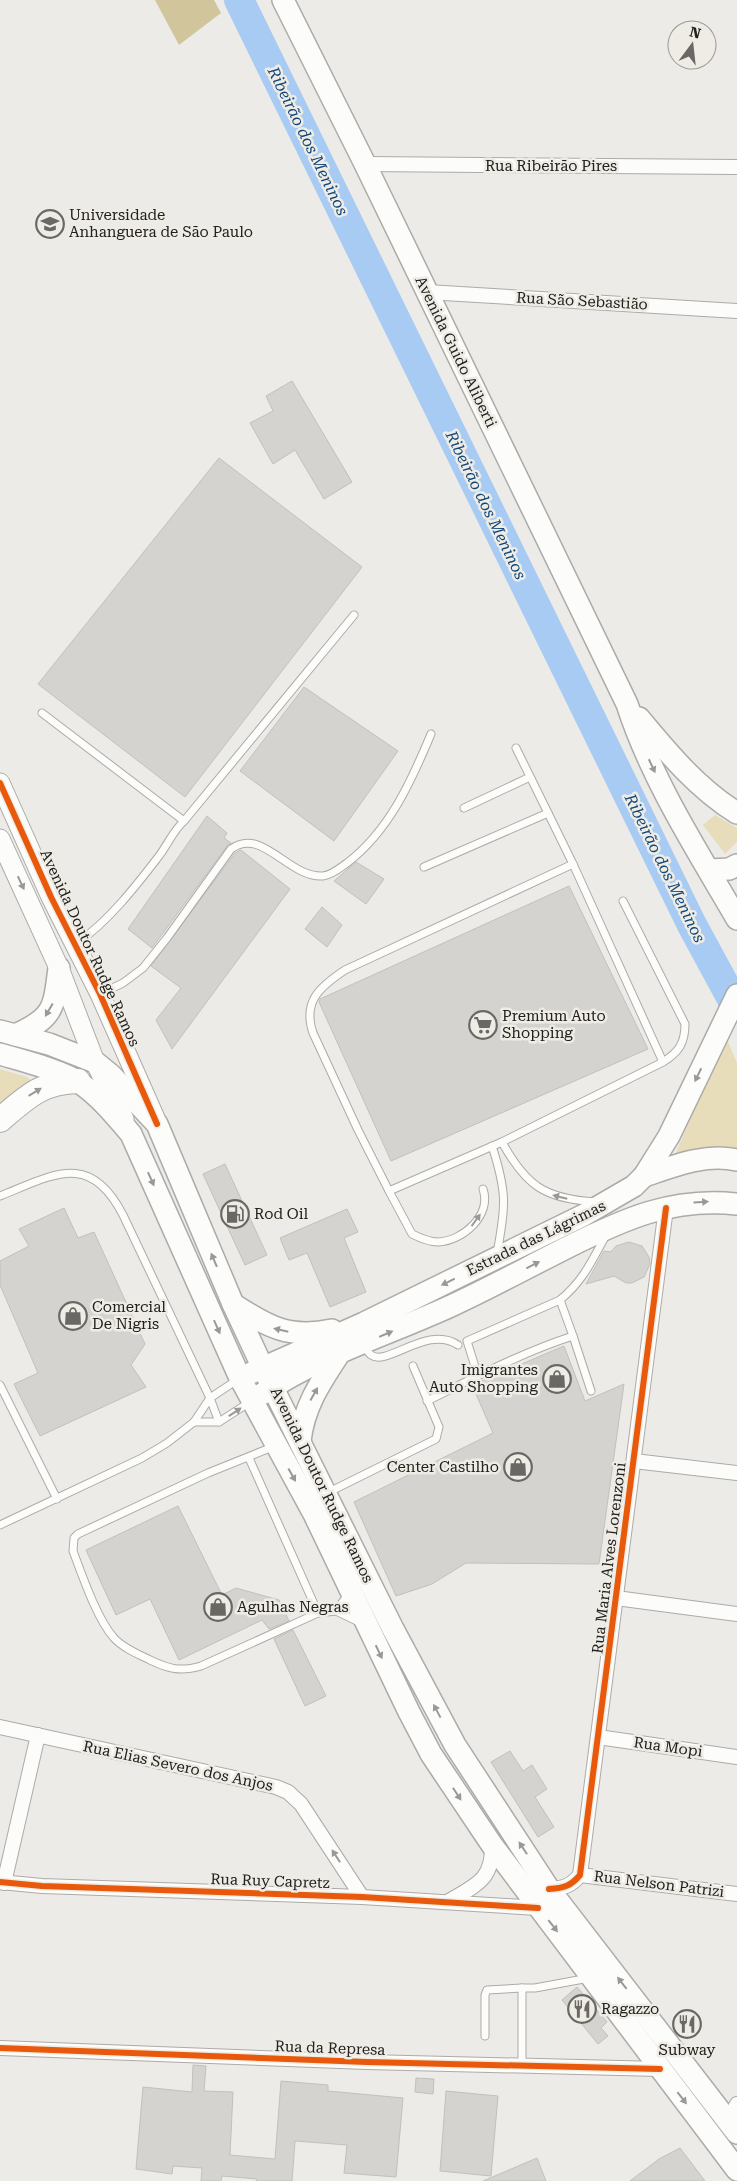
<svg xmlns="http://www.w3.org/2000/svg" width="737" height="2181" viewBox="0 0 737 2181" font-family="'Roboto Serif',serif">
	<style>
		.green { fill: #e7ddba }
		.forest { fill: #d1c59b }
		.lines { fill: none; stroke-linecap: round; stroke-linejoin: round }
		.river { stroke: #a7cbf2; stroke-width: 30 }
		.building { fill: #d4d3d0; stroke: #c1c0bd }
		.lane-casing { stroke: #acaba8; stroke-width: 9 }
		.street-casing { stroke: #acaba8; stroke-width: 16 }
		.secondary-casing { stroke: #acaba8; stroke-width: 21 }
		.primary-casing { stroke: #acaba8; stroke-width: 24 }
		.highway-casing { stroke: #acaba8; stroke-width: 26 }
		.lane { stroke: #fcfcfb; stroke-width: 7 }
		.street { stroke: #fcfcfb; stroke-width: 14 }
		.secondary { stroke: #fcfcfb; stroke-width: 19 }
		.primary { stroke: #fcfcfb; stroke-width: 21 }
		.highway { stroke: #fcfcfb; stroke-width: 24 }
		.cycleway-casing { stroke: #eeece5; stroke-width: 9 }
		.cycleway { stroke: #e8590c; stroke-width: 6 }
		.oneway { fill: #9a9998 }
		.labels { text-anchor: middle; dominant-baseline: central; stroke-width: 5; stroke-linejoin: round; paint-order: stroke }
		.street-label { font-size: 15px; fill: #22211f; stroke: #eeece5 }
		.poi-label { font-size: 15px; fill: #22211f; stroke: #eeece5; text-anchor: start }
		.water-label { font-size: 16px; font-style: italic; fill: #12477a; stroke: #eeece5 }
	</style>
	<rect width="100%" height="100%" fill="#ecebe7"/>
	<g class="green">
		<path d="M715,815l22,13v14l-12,12 -22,-29z"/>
		<path d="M726,1037l11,26v90l-63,4z"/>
		<path d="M0,1069l27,8 5,4 -1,3 -31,28z"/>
	</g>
	<path class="forest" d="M155,0h59l7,13 -42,32z"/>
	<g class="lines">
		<path class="river" d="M239,0l453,925 45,83"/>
	</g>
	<g class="building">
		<path d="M292,381l60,101 -28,17 -29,-49 -22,14 -23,-41 23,-12 -7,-15z"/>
		<path d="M219,458l143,109 -177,230 -147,-113z"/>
		<path d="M304,687l94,64 -64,90 -94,-70z"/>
		<path d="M207,816l20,17 -3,5 7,5 -4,3 -75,102 -24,-19z"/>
		<path d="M241,850l49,39 -118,160 -16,-29 25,-32 -30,-22 84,-113z"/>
		<path d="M356,862l28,17 -18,25 -32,-23z"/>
		<path d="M569,886l79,163 -257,112 -72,-159 1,-3z"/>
		<path d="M322,907l20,18 -15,22 -22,-18z"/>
		<path d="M225,1164l42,91 -22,10 -42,-91z"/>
		<path d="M64,1208l14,30 16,-6 51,112 -14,21 15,22 -106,49 -26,-52 24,-11 -38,-88v-24l29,-15 -10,-17z"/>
		<path d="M347,1209l11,23 -14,6 22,54 -36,15 -23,-54 -18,7 -9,-22z"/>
		<path d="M629,1242l13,4 7,11 1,7 -6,13 -12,6h-6l-12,-7 -28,8 18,-33 7,1 5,-6z"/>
		<path d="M564,1346l21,55 39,-17 -25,180 -133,-1 -34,21 -36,12 -42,-94 139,-69 -21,-48z"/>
		<path d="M178,1506l44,89 14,-7 43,12 10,21 -20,8 -7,-9 -83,40 -29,-61 -34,16 -30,-65z"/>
		<path d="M293,1630l33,66 -21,10 -31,-67z"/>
		<path d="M510,1751l13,20 9,-6 15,24 -12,8 19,30 -16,10 -47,-75z"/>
		<path d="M577,1987l30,35 -6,6 7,8 -10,8 -36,-44z"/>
		<path d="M193,2065l13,1 -2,25 29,1 -3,63 45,4 6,-78 47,4v6l75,7 -7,79 -52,-4 3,-28 -52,-4 -3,40h-36l1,-2 -35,-3 -1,5h-20l1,-13 -29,-2 -1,8 -36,-5 7,-82 49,5z"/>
		<path d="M416,2078l18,1 -1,15 -18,-2z"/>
		<path d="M446,2091l52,5 -7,80 -51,-5z"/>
		<path d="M680,2148l25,33h-75l29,-22z"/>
		<path d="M537,2158l9,23h-63z"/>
	</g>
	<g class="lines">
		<defs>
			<g id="lane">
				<path d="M42,713l142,108c-11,10 -16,23 -25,35 -23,30 -51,66 -82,87"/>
				<path d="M516,748l32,65"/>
				<path d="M464,808l66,-31"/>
				<path d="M184,821l170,-206"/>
				<path d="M573,864l-228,106c-24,16 -43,31 -32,63l45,97 31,61 113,-49 161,-80c16,-10 22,-19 22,-38l-62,-123"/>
				<path d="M424,867l124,-54 25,51 90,198"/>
				<path d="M100,994l23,-11 20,-15 24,-30 64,-89c31,-23 57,29 92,27 9,-1 17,-8 24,-13 42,-32 64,-81 84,-129"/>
				<path d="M502,1142c24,44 43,57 94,60"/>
				<path d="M492,1146c15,46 14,60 5,107"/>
				<path d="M389,1191l23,43c8,4 17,8 26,8 25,-1 54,-27 45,-53"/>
				<path d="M0,1196c53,-21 90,-46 123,19l87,183 9,24"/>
				<path d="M560,1300c23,-19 32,-39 46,-65"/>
				<path d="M573,1336l18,55"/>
				<path d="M364,1345c2,3 4,8 7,10 16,12 57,-31 87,-10"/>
				<path d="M0,1385l57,114"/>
				<path d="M427,1401c47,-23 96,-49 146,-65l-13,-36 -93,41 11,35"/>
				<path d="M194,1422h25l31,-20"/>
				<path d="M275,1446l-67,27 -130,61 -4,4 -1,13c9,24 24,68 41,87 9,10 24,16 36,22 19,9 30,12 51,6l117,-53 18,-2 25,12"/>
				<path d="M249,1458l69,155"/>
				<path d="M335,1489l101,-50 3,-12 -26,-61"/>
				<path d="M0,1525l142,-67 25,-15 27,-21 16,-24 27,-18"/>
				<path d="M336,1611l13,-18"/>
				<path d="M485,2036v-41l2,-5 35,-2"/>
				<path d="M522,2066v-78h13l54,-10"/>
			</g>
			<g id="street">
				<path d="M365,164l372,3"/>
				<path d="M427,292l310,19"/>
				<path d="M634,1461l103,12"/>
				<path d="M616,1598l121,16"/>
				<path d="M0,1727l276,60 12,5 13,12 61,93"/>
				<path d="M598,1737l139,20"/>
				<path d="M580,1875l157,19"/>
				<path d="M0,1882l42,4 320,11 176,11"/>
				<path d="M4,1883l34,-148"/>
				<path d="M549,1889c15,-1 22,-3 31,-14l86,-667"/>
				<path d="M449,1901c27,-16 44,-21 43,-56"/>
				<path d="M0,2048l367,14 293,7"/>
				<path d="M728,2121l9,-17"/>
			</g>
			<g id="secondary">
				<path d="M0,783l51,114 49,97 55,124"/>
				<path d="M0,839l59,129 36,94 29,57"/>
			</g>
			<g id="primary">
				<path d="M283,0l82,164 262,540c25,77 70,146 110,215"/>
				<path d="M639,718c29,35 59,71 98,95"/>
				<path d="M709,870l20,-1 8,-4"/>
				<path d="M0,1031l49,13 46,18 16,13 46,49 76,180 29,62 131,263 62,116 94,144 188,244"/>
				<path d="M15,1035c39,-17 39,-27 44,-67"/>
				<path d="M0,1054c20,6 64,17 80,29 20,14 35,32 51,51l109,244 74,136 95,198 22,42 61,91 245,325"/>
				<path d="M644,1176c30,-10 61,-23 93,-16"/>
				<path d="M233,1304c35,23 56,35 99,26"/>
				<path d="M251,1373l113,-50 220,-108 50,-29 10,-10 25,-40 68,-141"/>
				<path d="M262,1394c60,-40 126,-59 191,-89 39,-18 77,-39 115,-58 56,-28 104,-50 169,-43"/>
				<path d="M300,1441c4,-36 22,-61 41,-90"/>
			</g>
			<path id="highway" d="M0,1120c27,-23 41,-38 78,-39"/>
		</defs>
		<use href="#lane" class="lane-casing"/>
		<use href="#street" class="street-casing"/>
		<use href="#secondary" class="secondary-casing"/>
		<use href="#primary" class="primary-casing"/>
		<use href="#highway" class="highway-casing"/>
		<use href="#lane" class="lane"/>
		<use href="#street" class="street"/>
		<use href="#secondary" class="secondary"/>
		<use href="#primary" class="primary"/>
		<use href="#highway" class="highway"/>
		<defs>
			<g id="cycleway">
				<path d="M0,783l51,114 49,97 57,130"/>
				<path d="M0,1882l42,4 320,11 176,11"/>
				<path d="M549,1889c15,-1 22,-3 31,-14l86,-667"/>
				<path d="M0,2048l367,14 293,7"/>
			</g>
		</defs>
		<use href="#cycleway" class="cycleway-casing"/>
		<use href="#cycleway" class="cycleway"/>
	</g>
	<defs><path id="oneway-solid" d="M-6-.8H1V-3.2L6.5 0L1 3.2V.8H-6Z" transform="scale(1.25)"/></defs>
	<g class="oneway">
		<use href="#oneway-solid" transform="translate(652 766) rotate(65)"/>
		<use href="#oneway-solid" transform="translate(21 883) rotate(65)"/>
		<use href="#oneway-solid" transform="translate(49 1010) rotate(120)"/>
		<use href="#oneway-solid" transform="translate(698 1075) rotate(116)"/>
		<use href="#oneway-solid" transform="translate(35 1092) rotate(-31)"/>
		<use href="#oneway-solid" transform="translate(151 1179) rotate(66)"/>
		<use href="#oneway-solid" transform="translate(560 1197) rotate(-166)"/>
		<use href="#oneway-solid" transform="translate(701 1202) rotate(-4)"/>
		<use href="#oneway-solid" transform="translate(476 1220) rotate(-54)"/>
		<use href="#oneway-solid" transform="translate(214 1260) rotate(-113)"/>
		<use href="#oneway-solid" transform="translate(533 1265) rotate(-27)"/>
		<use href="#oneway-solid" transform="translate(448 1282) rotate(154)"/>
		<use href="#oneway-solid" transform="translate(217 1327) rotate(66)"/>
		<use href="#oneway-solid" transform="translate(281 1330) rotate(-167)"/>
		<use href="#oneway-solid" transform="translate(386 1334) rotate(-23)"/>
		<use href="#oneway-solid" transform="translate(314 1394) rotate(-61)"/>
		<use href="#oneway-solid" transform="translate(235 1412) rotate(-33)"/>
		<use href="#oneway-solid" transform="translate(292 1475) rotate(61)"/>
		<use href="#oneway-solid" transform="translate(379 1652) rotate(64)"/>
		<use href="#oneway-solid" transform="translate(437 1711) rotate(-118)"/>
		<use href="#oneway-solid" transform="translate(457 1794) rotate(57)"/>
		<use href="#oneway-solid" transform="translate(523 1848) rotate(-123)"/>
		<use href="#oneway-solid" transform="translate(336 1856) rotate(-123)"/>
		<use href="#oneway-solid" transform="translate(553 1926) rotate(52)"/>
		<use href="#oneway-solid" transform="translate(622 1983) rotate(-128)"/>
		<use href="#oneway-solid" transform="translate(682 2098) rotate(52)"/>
	</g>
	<defs>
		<symbol id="university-ring" viewBox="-11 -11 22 22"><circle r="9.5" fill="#eeece5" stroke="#696865" stroke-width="1.5"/><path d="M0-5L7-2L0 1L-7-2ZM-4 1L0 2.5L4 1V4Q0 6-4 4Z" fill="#696865"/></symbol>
		<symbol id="supermarket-ring" viewBox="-11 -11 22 22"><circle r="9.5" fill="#eeece5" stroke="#696865" stroke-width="1.5"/><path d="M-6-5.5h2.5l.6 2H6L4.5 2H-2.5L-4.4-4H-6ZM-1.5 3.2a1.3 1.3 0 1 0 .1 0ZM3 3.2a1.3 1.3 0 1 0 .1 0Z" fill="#696865"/></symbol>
		<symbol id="fuel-ring" viewBox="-11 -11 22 22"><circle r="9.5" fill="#eeece5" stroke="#696865" stroke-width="1.5"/><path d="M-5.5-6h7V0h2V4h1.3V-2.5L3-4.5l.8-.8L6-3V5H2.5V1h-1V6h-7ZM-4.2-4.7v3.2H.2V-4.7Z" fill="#696865"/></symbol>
		<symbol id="shop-ring" viewBox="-11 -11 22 22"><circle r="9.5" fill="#eeece5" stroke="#696865" stroke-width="1.5"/><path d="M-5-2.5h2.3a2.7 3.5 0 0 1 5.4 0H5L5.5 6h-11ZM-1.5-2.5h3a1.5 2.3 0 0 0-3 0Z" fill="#696865"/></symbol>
		<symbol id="restaurant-ring" viewBox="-11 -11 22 22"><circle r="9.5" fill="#eeece5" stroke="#696865" stroke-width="1.5"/><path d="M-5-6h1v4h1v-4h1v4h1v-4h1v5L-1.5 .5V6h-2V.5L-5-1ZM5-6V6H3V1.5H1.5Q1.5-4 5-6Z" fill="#696865"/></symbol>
	</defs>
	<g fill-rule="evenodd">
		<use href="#university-ring" x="34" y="208" width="32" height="32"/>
		<use href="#supermarket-ring" x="467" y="1009" width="32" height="32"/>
		<use href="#fuel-ring" x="219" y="1198" width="32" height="32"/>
		<use href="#shop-ring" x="57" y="1300" width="32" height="32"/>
		<use href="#shop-ring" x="541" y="1363" width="32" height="32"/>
		<use href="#shop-ring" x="502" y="1451" width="32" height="32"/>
		<use href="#shop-ring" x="202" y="1591" width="32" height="32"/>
		<use href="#restaurant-ring" x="566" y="1993" width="32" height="32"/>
		<use href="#restaurant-ring" x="671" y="2008" width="32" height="32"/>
	</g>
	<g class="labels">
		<g class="street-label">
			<text x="551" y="166">Rua Ribeirão Pires</text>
			<text transform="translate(582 301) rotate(3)">Rua São Sebastião</text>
			<text transform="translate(456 352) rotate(64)">Avenida Guido Aliberti</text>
			<text transform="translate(90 948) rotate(65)">Avenida Doutor Rudge Ramos</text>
			<text transform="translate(536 1238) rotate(-26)">Estrada das Lágrimas</text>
			<text transform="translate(322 1485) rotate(64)">Avenida Doutor Rudge Ramos</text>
			<text transform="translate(609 1558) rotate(-83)">Rua Maria Alves Lorenzoni</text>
			<text transform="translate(668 1747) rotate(8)">Rua Mopi</text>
			<text transform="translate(178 1766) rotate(12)">Rua Elias Severo dos Anjos</text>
			<text transform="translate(270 1881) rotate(2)">Rua Ruy Capretz</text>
			<text transform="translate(659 1884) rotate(7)">Rua Nelson Patrizi</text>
			<text transform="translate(330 2048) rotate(2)">Rua da Represa</text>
		</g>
		<g class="poi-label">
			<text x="69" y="215">Universidade<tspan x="69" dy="17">Anhanguera de São Paulo</tspan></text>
			<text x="502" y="1016">Premium Auto<tspan x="502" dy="17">Shopping</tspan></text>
			<text x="254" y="1214">Rod Oil</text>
			<text x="92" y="1307">Comercial<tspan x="92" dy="17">De Nigris</tspan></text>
			<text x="538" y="1370" text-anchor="end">Imigrantes<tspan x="538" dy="17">Auto Shopping</tspan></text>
			<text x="499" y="1467" text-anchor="end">Center Castilho</text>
			<text x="237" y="1607">Agulhas Negras</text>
			<text x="601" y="2009">Ragazzo</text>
			<text x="687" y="2050" text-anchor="middle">Subway</text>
		</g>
		<g class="water-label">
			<text transform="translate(308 141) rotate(64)">Ribeirão dos Meninos</text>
			<text transform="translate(486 505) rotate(64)">Ribeirão dos Meninos</text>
			<text transform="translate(665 868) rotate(64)">Ribeirão dos Meninos</text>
		</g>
	</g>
	<g transform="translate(692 45) rotate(15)"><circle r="24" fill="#eeece5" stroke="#9c9b96"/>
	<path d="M0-4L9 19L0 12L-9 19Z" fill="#696865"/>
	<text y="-8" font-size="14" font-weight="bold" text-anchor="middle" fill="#22211f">N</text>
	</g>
</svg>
